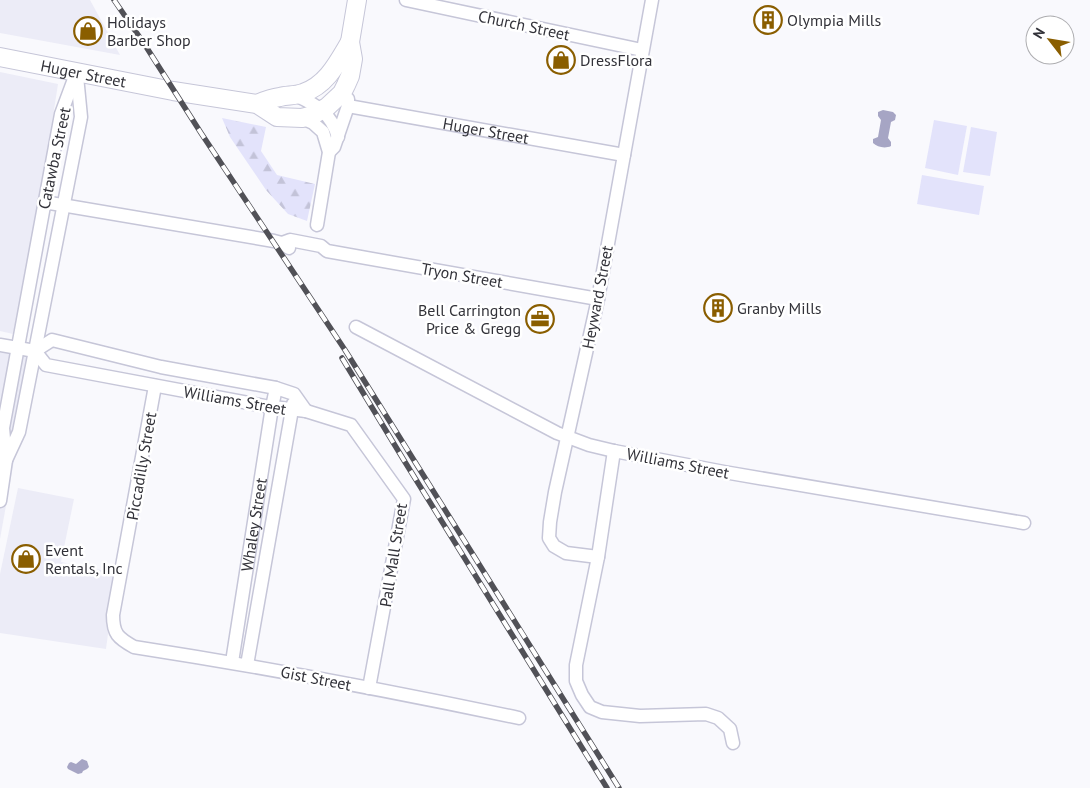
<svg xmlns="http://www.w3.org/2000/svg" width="1090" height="788" viewBox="0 0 1090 788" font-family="'PT Sans',sans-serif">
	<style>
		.built { fill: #ececf7 }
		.forest { fill: url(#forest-firs) }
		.park { fill: #e3e3fb }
		.water { fill: #a6a5c4 }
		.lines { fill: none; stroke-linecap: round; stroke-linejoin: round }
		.street-casing { stroke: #c6c6d8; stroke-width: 15 }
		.secondary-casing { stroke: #c6c6d8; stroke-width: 20 }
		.street { stroke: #fff; stroke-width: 12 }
		.secondary { stroke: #fff; stroke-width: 18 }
		.rail-casing { stroke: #515157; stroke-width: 5.5 }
		.rail { stroke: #fff; stroke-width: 4; stroke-dasharray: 11; stroke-linecap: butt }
		.labels { text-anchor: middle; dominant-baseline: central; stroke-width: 5; stroke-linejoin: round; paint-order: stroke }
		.poi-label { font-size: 16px; fill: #323239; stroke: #fff; text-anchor: start }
		.street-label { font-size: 16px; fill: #323239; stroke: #fff }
	</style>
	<defs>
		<pattern id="forest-firs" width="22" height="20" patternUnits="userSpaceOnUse" patternTransform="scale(1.25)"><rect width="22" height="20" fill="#e3e3fb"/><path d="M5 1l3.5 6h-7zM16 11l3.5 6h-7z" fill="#c3c3d8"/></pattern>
	</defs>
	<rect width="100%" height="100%" fill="#f9f9fd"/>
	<g class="built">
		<path d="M0,0h90l30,55 -120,-22z"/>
		<path d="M0,72l58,12 -19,122 -26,128 -13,-3z"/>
		<path d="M0,342l34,7 -34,190z"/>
		<path d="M18,488l56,11 -13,63 55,11 -10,76 -106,-16v-59z"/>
	</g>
	<path class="forest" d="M222,118l44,9 -5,24 16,24 38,9 -8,37 -19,-7 -22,-24 -36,-53z"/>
	<g class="park">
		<path d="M934,120l33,6 -9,49 -33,-7z"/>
		<path d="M971,127l26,5 -7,44 -27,-4z"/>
		<path d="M922,175l62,11 -5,29 -62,-11z"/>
	</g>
	<g class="water">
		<path d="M883,110l10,2 3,3 -1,5 -4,2 -3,16 3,4v4c-6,3 -14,1 -18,-3v-4l5,-2 3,-17 -3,-4v-4z"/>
		<path d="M82,759l5,2 2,6 -2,2 -4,2 -1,2 -4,1 -10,-5 -1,-2 2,-4 2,-1 5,2z"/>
	</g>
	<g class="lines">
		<defs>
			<g id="street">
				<path d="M406,0l236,50"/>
				<path d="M295,95c22,10 36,18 43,42"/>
				<path id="s1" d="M348,106l276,49"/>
				<path d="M302,118l11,5 10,9 6,20 -12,73"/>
				<path d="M329,152l5,-5 14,-41v-7"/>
				<path d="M44,202l230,39 8,2 7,5"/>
				<path d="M282,243l8,-3 31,6 6,5 271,48"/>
				<path d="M356,327l201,106 32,12 25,6 110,21 300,51"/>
				<path d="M0,345l35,6 17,-11 109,27 115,21 18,6 12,17"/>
				<path d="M35,351l11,14 219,41 41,5 45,14 53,74 -35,189"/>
				<path d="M155,386l-42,229c0,19 5,23 21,32 129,20 257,44 385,71"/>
				<path d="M614,451l-16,106 -22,108v16l6,14 8,12 12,5 38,4 66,-2 12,4 12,11 3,14"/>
				<path d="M6,460l13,-28 62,-315 -4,-41"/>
				<path d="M0,501l6,-41 -3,-32 58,-314 16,-43"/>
				<path d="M598,557l-32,-4 -12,-7 -5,-8 1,-16 5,-30 43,-193 54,-299"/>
				<path id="s2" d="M232,662l40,-255 4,-19"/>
				<path d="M247,665l46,-261"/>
			</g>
			<g id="secondary">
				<path id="s3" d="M0,57l173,34 84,13 20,13 25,1 11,-3 14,-8 15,-14 4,-8 4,-9 3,-17 -3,-17 7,-42"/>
				<path d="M257,104c7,-3 15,-6 23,-7 7,-2 15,-1 23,-4 24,-8 35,-31 47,-51"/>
			</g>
		</defs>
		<use href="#street" class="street-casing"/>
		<use href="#secondary" class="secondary-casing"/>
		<use href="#street" class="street"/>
		<use href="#secondary" class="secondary"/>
		<defs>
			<g id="rail">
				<path d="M114,0l31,45 56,88 144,217 274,438"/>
				<path d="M342,358l63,104 202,326"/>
			</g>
		</defs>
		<use href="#rail" class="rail-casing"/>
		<use href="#rail" class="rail"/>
	</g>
	<defs>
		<symbol id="building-ring" viewBox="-11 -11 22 22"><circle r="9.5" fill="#fff" stroke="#8a5e00" stroke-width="1.5"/><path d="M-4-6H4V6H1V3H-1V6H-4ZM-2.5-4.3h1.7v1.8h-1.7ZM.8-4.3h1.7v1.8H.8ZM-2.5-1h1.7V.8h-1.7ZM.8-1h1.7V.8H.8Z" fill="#8a5e00"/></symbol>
		<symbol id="shop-ring" viewBox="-11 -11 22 22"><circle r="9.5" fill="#fff" stroke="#8a5e00" stroke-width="1.5"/><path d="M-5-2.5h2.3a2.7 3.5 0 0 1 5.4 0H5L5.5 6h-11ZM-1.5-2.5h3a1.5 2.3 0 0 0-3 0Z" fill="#8a5e00"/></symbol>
		<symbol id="office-ring" viewBox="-11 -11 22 22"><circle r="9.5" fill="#fff" stroke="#8a5e00" stroke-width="1.5"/><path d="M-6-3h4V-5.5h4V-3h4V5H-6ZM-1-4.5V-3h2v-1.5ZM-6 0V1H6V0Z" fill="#8a5e00"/></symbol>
	</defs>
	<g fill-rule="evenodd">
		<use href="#building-ring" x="752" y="4" width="32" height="32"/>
		<use href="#shop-ring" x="72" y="15" width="32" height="32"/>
		<use href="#shop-ring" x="545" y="44" width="32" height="32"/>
		<use href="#building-ring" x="702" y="292" width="32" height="32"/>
		<use href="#office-ring" x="524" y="303" width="32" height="32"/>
		<use href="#shop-ring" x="10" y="543" width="32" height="32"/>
	</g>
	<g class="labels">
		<g class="poi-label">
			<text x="787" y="20">Olympia Mills</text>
			<text x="107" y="22">Holidays<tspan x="107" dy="18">Barber Shop</tspan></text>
			<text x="580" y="60">DressFlora</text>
			<text x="737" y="308">Granby Mills</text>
			<text x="521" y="310" text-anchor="end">Bell Carrington<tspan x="521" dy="18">Price &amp; Gregg</tspan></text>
			<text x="45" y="550">Event<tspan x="45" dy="18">Rentals, Inc</tspan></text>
		</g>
		<g class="street-label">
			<text transform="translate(524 25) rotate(12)">Church Street</text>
			<text stroke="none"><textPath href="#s3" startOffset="85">Huger Street</textPath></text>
			<text stroke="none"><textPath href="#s1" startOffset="140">Huger Street</textPath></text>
			<text transform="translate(54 158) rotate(-78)">Catawba Street</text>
			<text transform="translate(462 275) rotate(10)">Tryon Street</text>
			<text transform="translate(597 297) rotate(-79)">Heyward Street</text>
			<text transform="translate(235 400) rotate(10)">Williams Street</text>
			<text transform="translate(678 463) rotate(11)">Williams Street</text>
			<text transform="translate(141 466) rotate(-80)">Piccadilly Street</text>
			<text stroke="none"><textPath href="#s2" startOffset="139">Whaley Street</textPath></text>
			<text transform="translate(393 555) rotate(-81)">Pall Mall Street</text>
			<text transform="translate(316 678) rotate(11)">Gist Street</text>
		</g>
	</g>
	<g transform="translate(1050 40) rotate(301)"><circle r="24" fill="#ffffff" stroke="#adadb0"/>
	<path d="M0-4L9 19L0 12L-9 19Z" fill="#8a5e00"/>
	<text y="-8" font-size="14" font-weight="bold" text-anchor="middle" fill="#323239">N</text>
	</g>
</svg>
